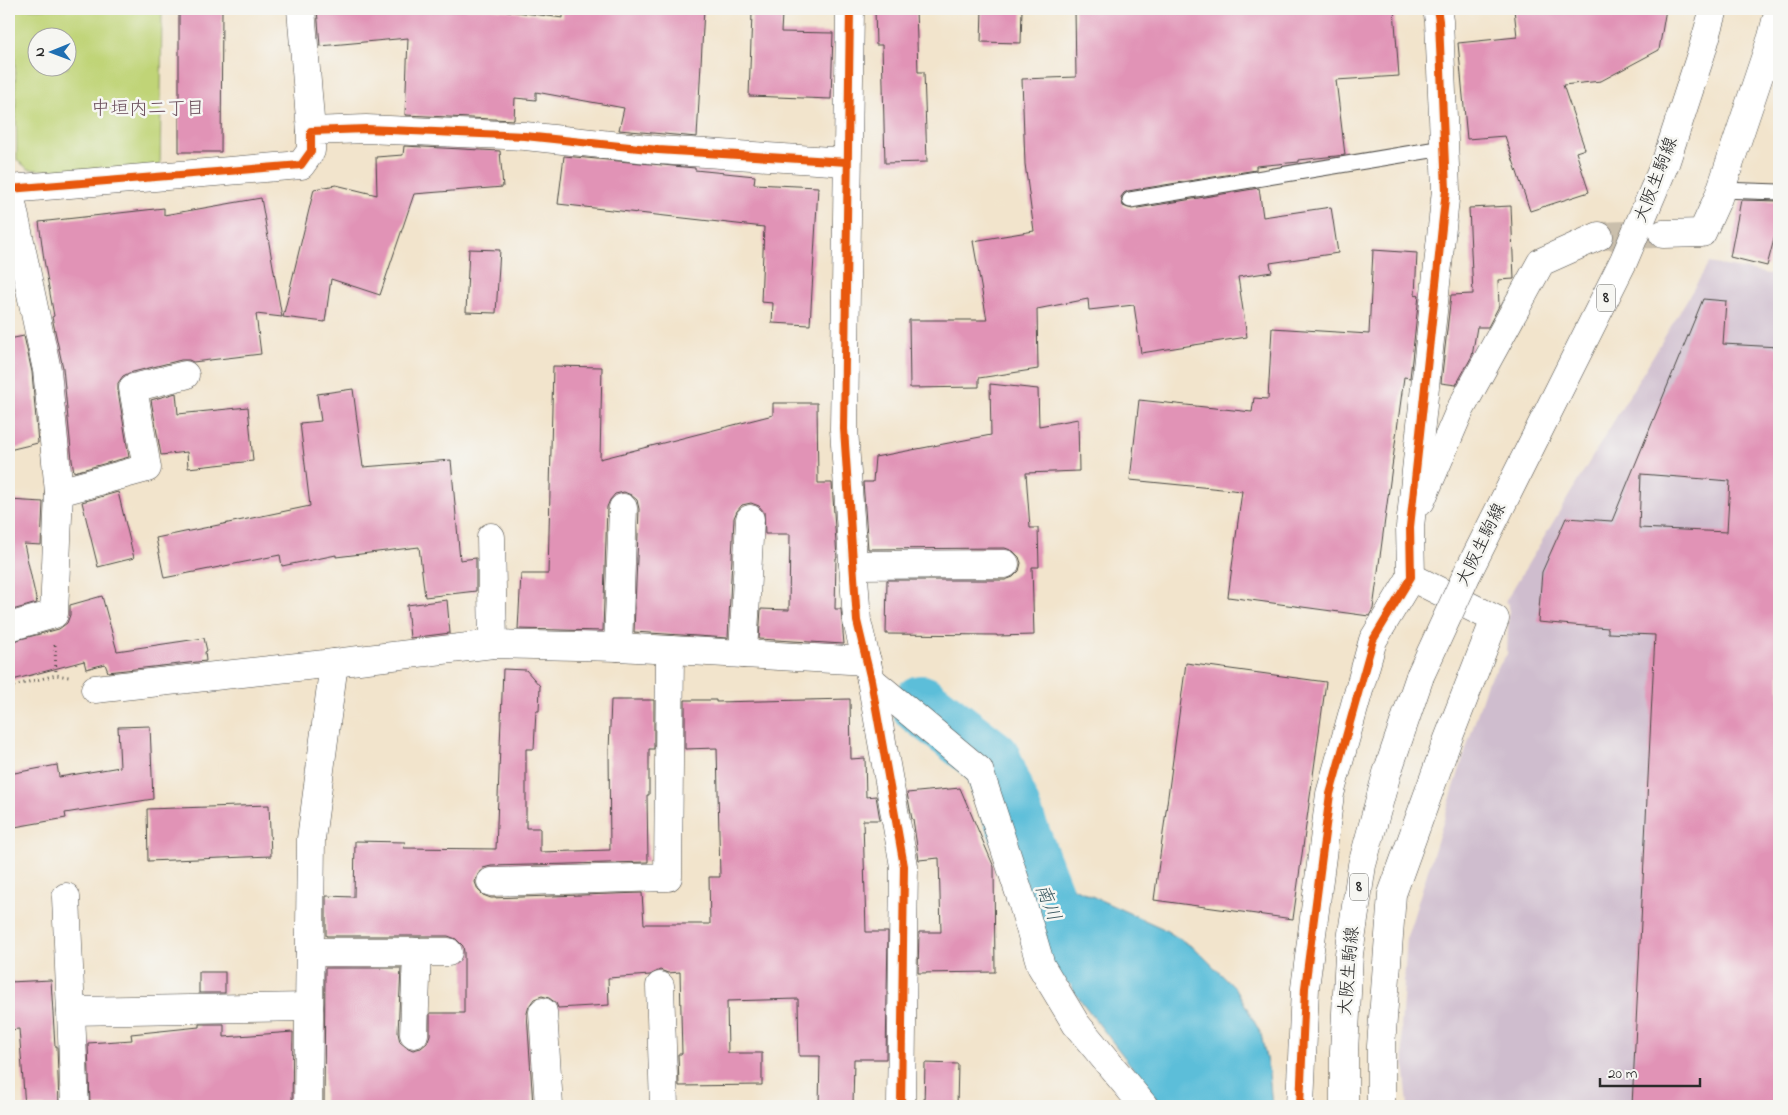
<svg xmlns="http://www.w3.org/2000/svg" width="1788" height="1115" viewBox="0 0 1788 1115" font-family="'Indie Flower','Klee One',sans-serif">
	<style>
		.industrial { fill: #cfbdce }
		.green { fill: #c0d477; stroke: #768051; fill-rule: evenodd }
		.water { fill: #5bbed9; stroke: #437482 }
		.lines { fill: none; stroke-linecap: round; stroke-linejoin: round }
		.river { stroke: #5bbed9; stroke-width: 60 }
		.building { fill: #e193b6; fill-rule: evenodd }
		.minor-tunnel { stroke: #cabfac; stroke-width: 28; stroke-dasharray: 28 14; stroke-linecap: butt }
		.service-casing { stroke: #494743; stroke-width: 17 }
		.minor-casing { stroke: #494743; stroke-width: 29 }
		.primary-casing { stroke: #494743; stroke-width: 29 }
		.path { stroke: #494743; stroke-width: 3; stroke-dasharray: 1 4; stroke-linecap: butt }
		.service { stroke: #fff; stroke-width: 15 }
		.minor { stroke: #fff; stroke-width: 28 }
		.primary { stroke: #fff; stroke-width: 28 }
		.primary-bridge-casing { stroke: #494743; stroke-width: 29; stroke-linecap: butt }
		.primary-bridge { stroke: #fff; stroke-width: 28 }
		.cycleway-casing { stroke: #f6f6f2; stroke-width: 11 }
		.cycleway { stroke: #e8590c; stroke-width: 8 }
		.labels { text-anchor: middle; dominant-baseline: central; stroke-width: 5; stroke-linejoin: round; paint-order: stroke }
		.shield { fill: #f6f6f2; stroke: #686867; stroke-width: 1 }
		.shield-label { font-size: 16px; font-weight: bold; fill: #2b2b2b }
		.street-label { font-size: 18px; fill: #2b2b2b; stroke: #f6f6f2 }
		.neighbourhood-label { font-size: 19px; fill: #6b4f5c; stroke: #f6f6f2 }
		.water-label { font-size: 19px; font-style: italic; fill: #39575f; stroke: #f6f6f2 }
	</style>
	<rect width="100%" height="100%" fill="#f6f6f2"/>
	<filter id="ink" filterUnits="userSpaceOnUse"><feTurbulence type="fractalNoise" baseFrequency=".02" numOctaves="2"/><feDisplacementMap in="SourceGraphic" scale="10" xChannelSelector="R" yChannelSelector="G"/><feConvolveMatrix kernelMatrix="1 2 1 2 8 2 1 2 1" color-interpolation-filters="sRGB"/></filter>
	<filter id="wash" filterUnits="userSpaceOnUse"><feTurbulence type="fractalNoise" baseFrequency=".0096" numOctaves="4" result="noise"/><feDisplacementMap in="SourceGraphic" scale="20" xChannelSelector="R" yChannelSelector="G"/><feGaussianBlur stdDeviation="1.12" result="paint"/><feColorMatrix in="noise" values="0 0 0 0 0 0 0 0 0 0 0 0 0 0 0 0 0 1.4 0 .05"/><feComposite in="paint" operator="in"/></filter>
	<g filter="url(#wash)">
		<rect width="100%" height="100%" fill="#f2e4cc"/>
		<path class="industrial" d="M1709,263l70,13v830h-371l-7,-77 6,-92 80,-254 20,-29 2,-50 -4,-2z"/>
		<path class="green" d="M14,9h148l-2,172 -132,-12 -11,-9zM38,38h30v30h-30z"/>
		<path class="water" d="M1054,879l108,49 34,21 41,41 24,44 8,39 3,33h-110l-87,-113 -42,-93z"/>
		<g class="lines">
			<path class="river" d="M921,705l70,54 65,168 29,32"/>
		</g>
		<g id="blocks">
			<g class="building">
				<path d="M179,9h43l-1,143h-42z"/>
				<path d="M317,9h176l70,9v-9h141l-7,128 -78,-7 5,-22 -88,-16v8l-21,-2 -1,22 -109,-5 3,-77 -88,8z"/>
				<path d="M875,9h41l2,63h6l3,90 -42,1 -3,-118h-6z"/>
				<path d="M982,9h40l-1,34 -40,-1z"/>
				<path d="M1075,9h319l5,67 -63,4 9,75 -46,5v2l-43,4v4l-128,21 -4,2 -3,4 2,9 9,3 127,-21 4,29 68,-10 7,46 -68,10 2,9 -34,5 9,60 -106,16 -7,-48 -45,5 -1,-11 -51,10 1,60 -59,9v9l-69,1 -1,-68h78l-14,-79 61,-10 -9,-67 -3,-85 54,-2z"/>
				<path d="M1514,9h152l-7,41 -58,31 -38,4 22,64 -9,3 13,40 -59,19 -25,-75 -38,3 -9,-96 59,-6z"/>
				<path d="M752,13l30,1 -1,18 52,1 -2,66 -82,-3z"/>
				<path d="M404,146l96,5 3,36 -89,7 -34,101 -49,-16 -6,43 -42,-5 31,-128 22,-4 41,10 -1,-38 27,-2z"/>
				<path d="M564,156l131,12v2l60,6 -1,8 64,3 -8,138 -38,-2 1,-20 -12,-1 3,-75 -206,-23z"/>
				<path d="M261,198l21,119 -26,-3 5,40 -68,8 -4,-2h-8l-52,13 -6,3 -5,7v8l11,66 -55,15 -2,-12 -9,-92 -11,-51 2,-1 -10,-56 -5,-38 125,-14v7z"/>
				<path d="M1741,200l38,1 -1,23 -11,42 -37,-9z"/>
				<path d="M1511,206l3,73 -16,1 1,26 -11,21h-11l-5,29 -16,29 -15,-2 10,-88 22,-1 -4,-86z"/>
				<path d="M469,249l31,1 -4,63 -30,-1z"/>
				<path d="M1373,250l44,3 -2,43 4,-1 -9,83 -6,-1 -31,232 -4,7 -141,-19 14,-106 -112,-11 9,-80 113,12 2,-14 14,1 4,-71 97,6z"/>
				<path d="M1703,299l23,2 -3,43 56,3v759h-147l23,-471 -47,-2v-5l-70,-6 4,-50 24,-54 46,3zM1641,474l89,7 -3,51 -88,-4z"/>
				<path d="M24,336l8,36 6,71 -29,7v-111z"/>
				<path d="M553,366l49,1 -2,92 173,-44v-12h44l1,80h14l5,75h-1l-1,51h6l3,35 -85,-5 2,-30 28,1 1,-76h-25l-1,-22 -5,-6 -8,-3 -9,2 -5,6 -3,7 -6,120 -94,-6 5,-123 -2,-9 -6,-5 -7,-3 -9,2 -5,6 -3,7 -4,124 -85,-2 3,-55h27z"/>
				<path d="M990,384l48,5 1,37 39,-7 1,52 -53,2 4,55h8l1,39h-7l2,68 -37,1v-1l-111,-1 1,-54h118l8,-3 6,-6 2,-8 -2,-6 -6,-6 -8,-3 -137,1 -5,-67h10l2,-25 116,-22z"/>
				<path d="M353,389l10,78 88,-7 9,100 16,-2v33l-51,6 -6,-50 -83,10v-2l-54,11 -2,-11 -116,23 -8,-40 154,-32 -10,-83 21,-2 -4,-27z"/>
				<path d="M176,393l2,21 70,-7 5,54 -65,7 -1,-16 -26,3 -10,-55z"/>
				<path d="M118,492l16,66 -36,9 -16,-65z"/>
				<path d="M9,500l34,2 -2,43 -17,-1 13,59 -28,8z"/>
				<path d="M102,596l15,55 87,-13 3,13 -2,1 1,9 -98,11 -3,-8 -19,5 -2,-8 -75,20v-39l50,-13 8,-6 3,-8v-10z"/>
				<path d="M447,600l3,33 -40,5 -3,-33z"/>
				<path d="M1186,663l140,19 -33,237 -139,-19z"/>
				<path d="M503,669l23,1 14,16 -1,25h-3l-2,38h-8v79h14v24l70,-2 -1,-99 2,-51h43v49h-5v46h-2l1,67 -157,4 -8,2 -5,6 -3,8 3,8 5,5 8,3 151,-5 2,31h66l-1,-47h11l-3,-129 -32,1v-49h31v2l134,-3 1,60 14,-1 1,39 10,-1 4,24h-17l3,112h22l-2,127h-32l-1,47h-34l1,-50h-21l-1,-57 -71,2 1,52h34v32l-83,1 -1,-32h4l-2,-82 -12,1 -8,-3 -10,5 -42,3 1,27 -51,3 -2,-5 -7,-5 -7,-2 -8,3 -5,7 -2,7 6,93h-209l1,-138h76l-3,65 2,9 6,5 7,3 8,-2 6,-5 3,-8v-22h34v-61l-1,-6 -7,-7 -8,-3h-122v-40l28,1 1,-56 50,1 -1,6 92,1z"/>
				<path d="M150,726l3,73 -88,14 1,5 -57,10v-54l48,-9 2,12 61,-10 -2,-40z"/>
				<path d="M960,788l34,79 1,105 -77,1 1,-41h22l-2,-74 -20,2 -6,-41h-1l-5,-26z"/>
				<path d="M269,805l2,51 -123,5 -1,-52z"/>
				<rect x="199" y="972" width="26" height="21"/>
				<path d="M51,980l4,66h2l2,60h-34l-6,-77 -10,1v-48z"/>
				<path d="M199,1024h25v13l69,-5 -1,74h-202l-2,-63 44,-3 -1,-6 68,-7z"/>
				<path d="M925,1063l33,1 -1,42h-33z"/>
			</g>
		</g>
	</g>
	<g filter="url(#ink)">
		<use href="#blocks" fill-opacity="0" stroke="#494743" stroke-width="1"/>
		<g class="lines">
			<path class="minor-tunnel" d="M1599,236l58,-2"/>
			<defs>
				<g id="service">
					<path d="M1721,190l58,2"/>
					<path d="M1130,200l313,-52"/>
				</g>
				<g id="minor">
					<path d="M301,9l10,122"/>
					<path d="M850,9l-6,420 13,192 14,59 33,186 -3,240"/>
					<path d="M9,189l292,-24 10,-14v-20l55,-2 159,7 133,14 189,12"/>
					<path d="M9,189l38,181 12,122 -5,122 -45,13"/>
					<path d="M1663,234l39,-1 16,-35 54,-161 7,-28"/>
					<path d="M59,492l88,-24 -14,-80 52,-13"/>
					<path d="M1421,501l39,-91 81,-148 58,-26"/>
					<path d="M491,537l2,107"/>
					<path d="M853,565l152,-1"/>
					<path d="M618,647l5,-139"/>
					<path d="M743,654l7,-135"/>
					<path d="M871,680l108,90 41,125 21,71 35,58 68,82"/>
					<path d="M95,689l239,-26 159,-19 125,3 249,14"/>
					<path d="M491,882l177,-5 2,-227"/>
					<path d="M66,897l9,209"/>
					<path d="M310,952h138"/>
					<path d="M660,986l4,120"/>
					<path d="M71,1011l238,-4"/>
					<path d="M543,1012l6,94"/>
					<path d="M414,1034l3,-82"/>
					<path d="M308,1106l3,-267 23,-176"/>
					<path d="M1300,1106l5,-118 25,-194 43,-154 38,-63 -1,-50 36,-337 -7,-169 -2,-12"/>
					<path d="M1381,1106v-60l11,-152 56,-155 47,-120 -84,-42"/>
				</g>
				<g id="primary">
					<path d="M1467,574l157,-314 42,-99 36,-110 12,-42"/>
					<path d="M1344,1106v-54l5,-98 13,-89 25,-92 33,-97"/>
				</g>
			</defs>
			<use href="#service" class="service-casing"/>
			<use href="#minor" class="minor-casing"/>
			<use href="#primary" class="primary-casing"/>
			<g class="path">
				<path d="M55,645l1,30"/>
				<path d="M9,687l47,-12 13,2"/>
			</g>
			<use href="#service" class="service"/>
			<use href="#minor" class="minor"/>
			<use href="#primary" class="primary"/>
			<defs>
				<path id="primary-bridge" d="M1420,676l47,-102"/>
			</defs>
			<use href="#primary-bridge" class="primary-bridge-casing"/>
			<use href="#primary-bridge" class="primary-bridge"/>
			<defs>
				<g id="cycleway">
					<path d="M850,9l-6,420 13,192 14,59 33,186 -3,240"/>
					<path d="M9,189l292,-24 10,-14v-20l55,-2 159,7 133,14 189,12"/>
					<path d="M1300,1106l5,-118 25,-194 43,-154 38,-63 -1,-50 36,-337 -7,-169 -2,-12"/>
				</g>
			</defs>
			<use href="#cycleway" class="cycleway-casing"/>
			<use href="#cycleway" class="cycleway"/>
		</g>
	</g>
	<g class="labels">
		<g class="shield">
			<rect x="1597" y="284.5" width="18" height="27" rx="4"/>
			<rect x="1350" y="873.5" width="18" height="27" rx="4"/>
		</g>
		<g class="shield-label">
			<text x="1606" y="298">8</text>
			<text x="1359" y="887">8</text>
		</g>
		<g class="street-label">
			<text transform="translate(1657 180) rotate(-69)">大阪生駒線</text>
			<text transform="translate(1482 545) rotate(-64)">大阪生駒線</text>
			<text transform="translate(1350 971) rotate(-85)">大阪生駒線</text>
		</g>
		<g class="neighbourhood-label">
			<text x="148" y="109">中垣内二丁目</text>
		</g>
		<g class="water-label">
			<text transform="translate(1047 903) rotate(68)">南川</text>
		</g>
	</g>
	<rect width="1788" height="1115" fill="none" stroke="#f6f6f2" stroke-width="30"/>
	<g transform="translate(52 52) rotate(269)"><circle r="24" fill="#f6f6f2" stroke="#a5a5a2"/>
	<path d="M0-4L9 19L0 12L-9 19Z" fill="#1f6fb2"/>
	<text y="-8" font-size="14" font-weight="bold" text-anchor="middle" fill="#2b2b2b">N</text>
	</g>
	<path d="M1600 1078v8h100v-8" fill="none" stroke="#2b2b2b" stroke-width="2.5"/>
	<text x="1608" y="1078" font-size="15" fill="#2b2b2b" stroke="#f6f6f2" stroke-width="4" paint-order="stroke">20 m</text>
</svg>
